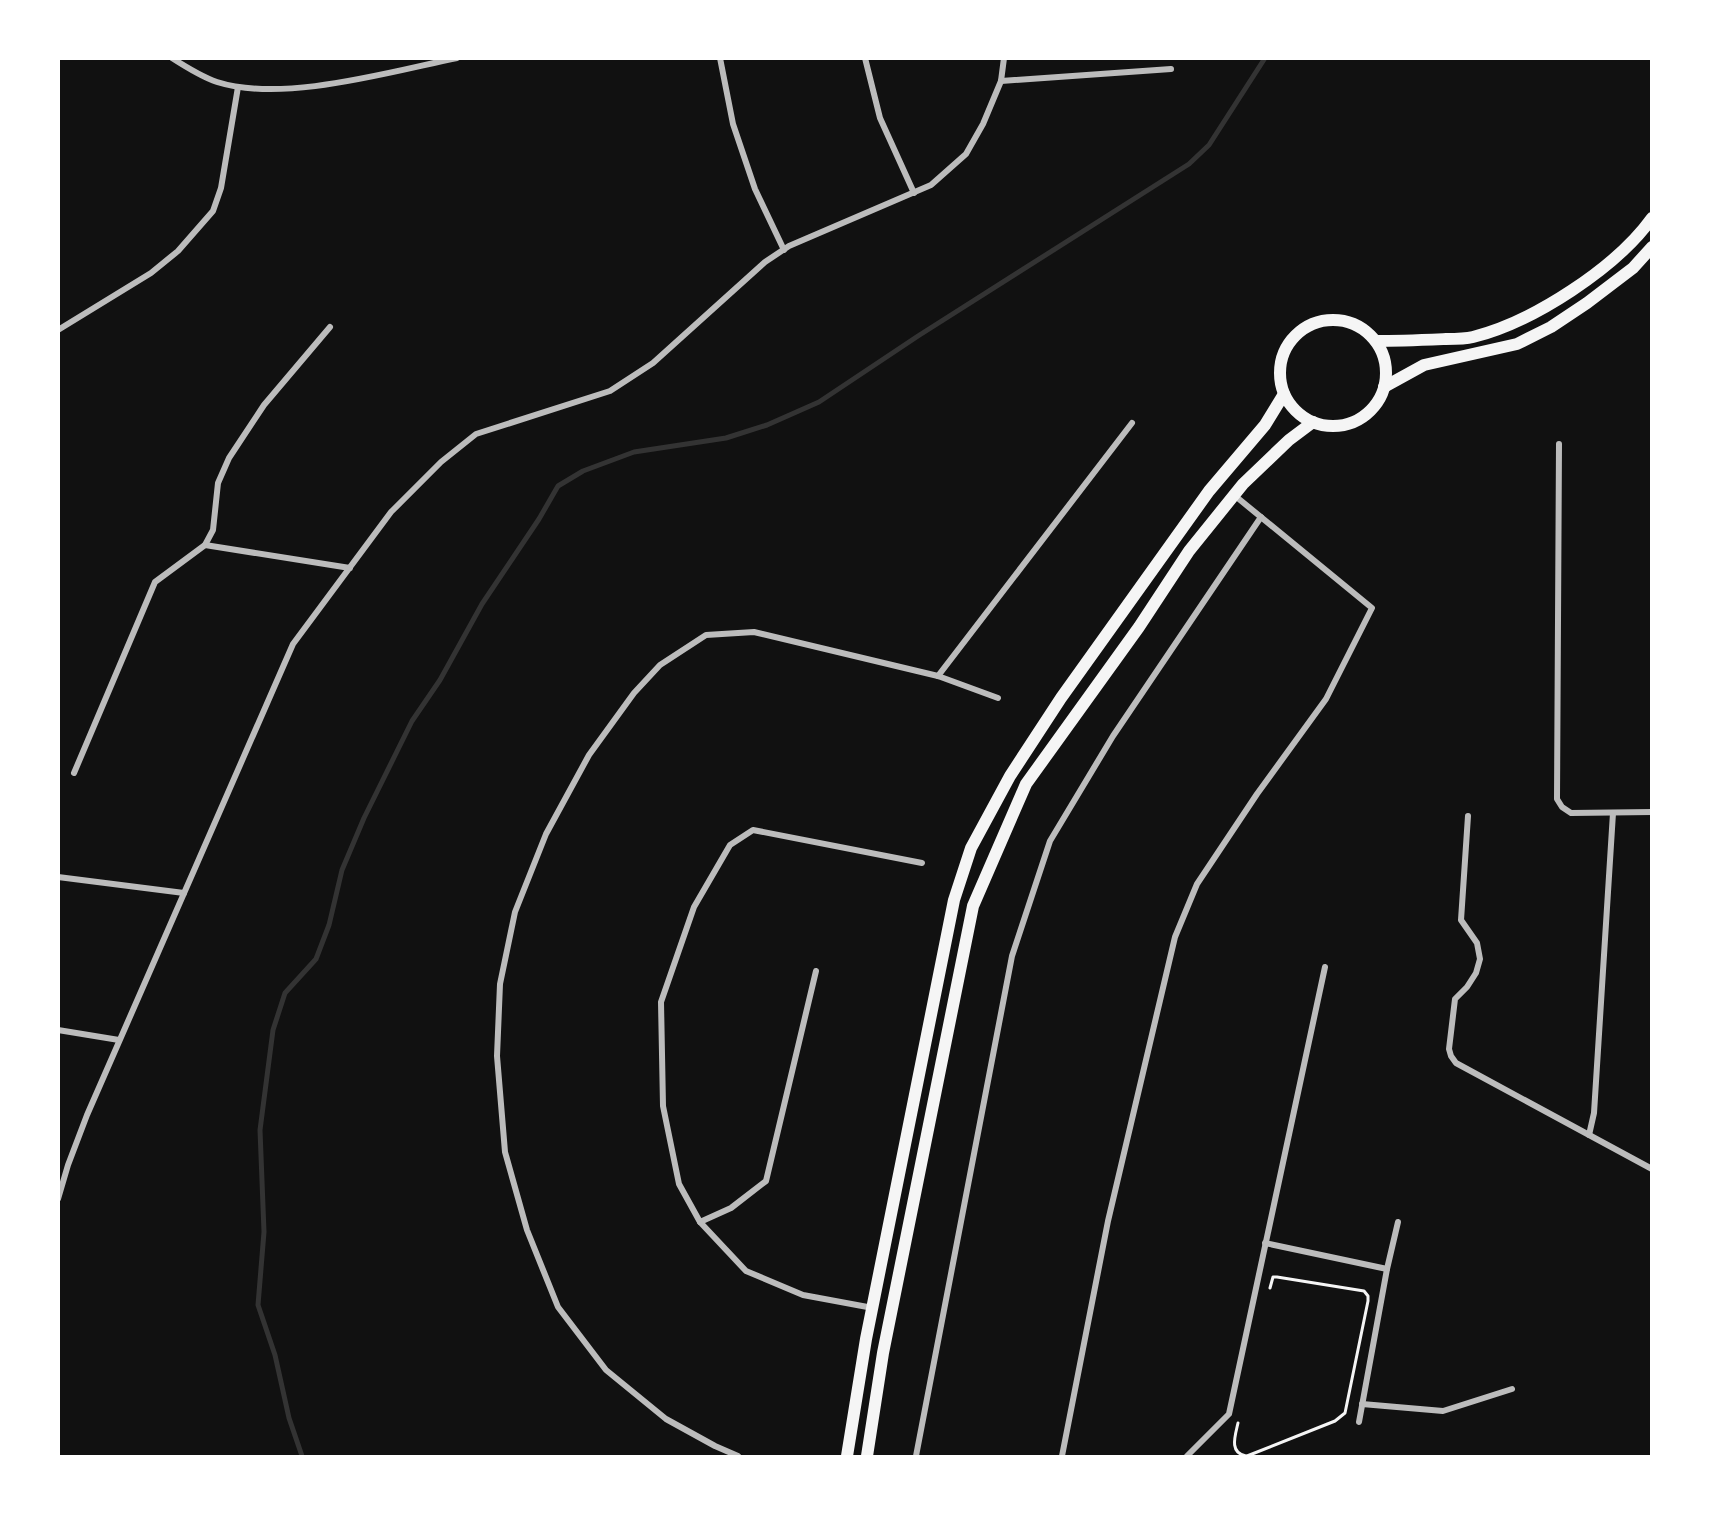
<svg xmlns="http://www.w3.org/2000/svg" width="1710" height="1515" viewBox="0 0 1710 1515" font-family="'Nunito Sans',sans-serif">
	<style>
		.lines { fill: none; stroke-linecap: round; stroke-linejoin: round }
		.stream { stroke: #333; stroke-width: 5 }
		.path { stroke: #f5f5f5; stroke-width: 3 }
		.minor { stroke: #bcbcbc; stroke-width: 6 }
		.secondary { stroke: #f5f5f5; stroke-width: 12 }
	</style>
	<rect width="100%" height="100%" fill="#111"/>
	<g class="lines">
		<path class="stream" d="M302,1456l-13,-38 -14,-63 -17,-50 6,-73 -4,-102 13,-100 12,-37 31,-34 13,-34 13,-55 22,-52 48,-97 28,-41 42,-76 57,-85 19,-33 25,-15 51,-19 92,-14 41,-13 52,-23 99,-66 271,-172 20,-19 56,-87"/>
		<g class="path">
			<path d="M1238,1423c-3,13 -9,30 8,33"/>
			<path d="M1247,1456l88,-35 10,-8 23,-112v-5l-4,-5 -87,-14h-4l-3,11"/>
		</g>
		<g class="minor">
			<path d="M172,58c14,9 30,19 45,24 66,21 172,-10 240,-24"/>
			<path d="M720,58l13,66 22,65 29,61"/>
			<path d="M865,58l15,60 34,75"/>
			<path d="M1001,81l170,-12"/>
			<path d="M58,330l93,-57 27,-22 35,-40 8,-23 17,-101"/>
			<path d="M1559,444l-2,355 5,8 9,6 81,-1"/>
			<path d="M205,545l145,23"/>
			<path d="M938,676l194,-253"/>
			<path d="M74,773l81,-191 50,-37 8,-15 5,-47 11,-25 35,-53 66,-78"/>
			<path d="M1468,816l-7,104 16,23 3,16 -4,14 -9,14 -12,12 -6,50 2,7 5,7 196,106"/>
			<path d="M58,877l126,16"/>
			<path d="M58,1030l61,10"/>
			<path d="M1589,1135l5,-22 19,-300"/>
			<path d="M58,1199l10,-34 19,-50 206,-471 98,-132 50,-50 35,-28 134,-43 43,-28 112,-101 24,-16 142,-61 35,-31 17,-30 18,-43 3,-23"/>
			<path d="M700,1222l31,-14 35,-27 50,-210"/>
			<path d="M1265,1243l122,26"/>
			<path d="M873,1308l-70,-13 -57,-24 -46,-49 -21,-38 -16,-78 -2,-104 33,-95 36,-62 23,-15 169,33"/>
			<path d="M1362,1404l81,7 69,-22"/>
			<path d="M1359,1422l28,-153 11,-47"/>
			<path d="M738,1456l-23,-10 -49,-27 -60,-49 -48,-63 -31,-77 -22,-78 -8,-96 3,-72 15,-72 31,-78 43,-79 45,-62 26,-28 46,-30 48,-3 184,44 60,22"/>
			<path d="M916,1456l96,-500 38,-115 63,-105 148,-219"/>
			<path d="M1062,1456l46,-235 67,-284 22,-53 60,-90 69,-95 46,-91 -138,-113"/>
			<path d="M1187,1456l42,-42 96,-447"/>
		</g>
		<g class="secondary">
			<circle cx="1333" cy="373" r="53"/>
			<path d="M1376,341c23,0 46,-1 70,-2 9,0 19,0 27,-2 60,-15 143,-69 179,-119"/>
			<path d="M1384,387l40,-22 93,-21 34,-17 36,-24 46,-35 19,-21"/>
			<path d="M847,1456l19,-117 88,-439 17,-52 39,-72 51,-78 148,-207 56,-66 19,-31"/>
			<path d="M867,1456l16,-103 90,-447 53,-122 113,-157 50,-76 54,-67 46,-44 24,-18"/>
		</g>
	</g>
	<rect width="1710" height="1515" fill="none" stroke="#ffffff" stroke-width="120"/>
</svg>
